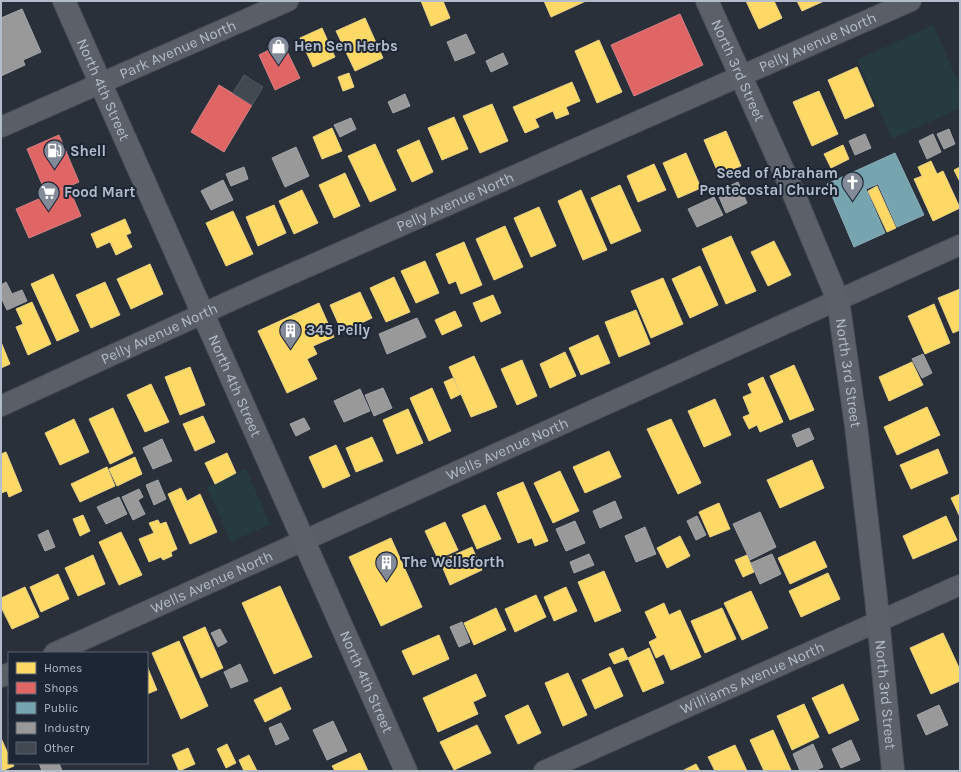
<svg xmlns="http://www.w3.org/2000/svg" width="961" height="772" viewBox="0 0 961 772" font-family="Karla,sans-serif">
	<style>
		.green { fill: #263b40 }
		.homes { fill: #ffd966; stroke: #e8d084 }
		.shops { fill: #e06666; stroke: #d28084 }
		.public { fill: #76a5af; stroke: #88acb7 }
		.industry { fill: #999; stroke: #a1a4a8 }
		.building { fill: #424850; stroke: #515861 }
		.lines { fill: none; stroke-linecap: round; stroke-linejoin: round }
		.minor-casing { stroke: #484c54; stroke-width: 22 }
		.major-casing { stroke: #474d56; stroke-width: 24 }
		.minor { stroke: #5a5f67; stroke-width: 20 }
		.major { stroke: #5c6169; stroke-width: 22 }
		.labels { text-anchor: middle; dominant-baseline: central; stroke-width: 4; stroke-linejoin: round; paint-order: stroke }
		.street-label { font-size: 15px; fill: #b3bcca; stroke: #1c2635 }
		.poi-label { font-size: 15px; font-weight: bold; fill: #b3bcca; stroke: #1c2635; text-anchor: start }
	</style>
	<rect width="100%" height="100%" fill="#29303a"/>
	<g class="green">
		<path d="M933,25l27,61v22l-68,31 -35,-79z"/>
		<path d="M246,469l24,55 -39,18 -24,-55z"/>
	</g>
	<g class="homes">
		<path d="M421,1h22l7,17 -19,8z"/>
		<path d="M544,1h42l-35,16z"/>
		<path d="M746,1h28l8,17 -23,11z"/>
		<path d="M797,1h27l-22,10z"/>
		<path d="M365,18l18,40 -28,13 -19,-40z"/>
		<path d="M322,28l13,29 -22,10 -13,-29z"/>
		<path d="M599,40l23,52 -25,11 -22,-52z"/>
		<path d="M857,67l17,39 -29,13 -17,-39z"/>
		<path d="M349,73l5,14 -11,4 -5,-14z"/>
		<path d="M572,82l8,19 -14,6 3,7 -13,5 -3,-8 -18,8 4,8 -14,6 -12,-26z"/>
		<path d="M819,91l19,43 -26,12 -19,-44z"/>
		<path d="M492,104l16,37 -28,12 -17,-37z"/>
		<path d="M454,117l14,32 -26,11 -14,-32z"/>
		<path d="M332,128l10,23 -20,8 -9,-22z"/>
		<path d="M726,131l15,35 -22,9 -15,-35z"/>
		<path d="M419,140l14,32 -21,10 -15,-32z"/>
		<path d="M375,144l21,46 -26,12 -22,-46z"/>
		<path d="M843,145l6,14 -18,9 -7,-14z"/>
		<path d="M686,153l15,35 -23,10 -15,-35z"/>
		<path d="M931,161l6,13 6,-3 17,37 -27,13 -19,-42 8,-3 -4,-9z"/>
		<path d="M654,164l12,26 -28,12 -11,-26z"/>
		<path d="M960,167v15l-6,-12z"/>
		<path d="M345,173l15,33 -26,12 -15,-33z"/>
		<path d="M620,185l21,46 -30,13 -20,-46z"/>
		<path d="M877,186l19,42 -9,4 -19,-41z"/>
		<path d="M302,190l16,33 -24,11 -15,-33z"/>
		<path d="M581,190l26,60 -24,10 -25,-59z"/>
		<path d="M274,205l12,28 -28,13 -12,-29z"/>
		<path d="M539,207l17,39 -25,11 -17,-39z"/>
		<path d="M233,211l20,43 -27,12 -20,-43z"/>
		<path d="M125,219l6,14 -5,2 6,12 -16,8 -6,-13 -13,6 -6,-14z"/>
		<path d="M505,226l18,41 -29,13 -18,-41z"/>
		<path d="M731,236l25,55 -30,13 -24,-55z"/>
		<path d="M774,241l17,34 -23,11 -17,-34z"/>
		<path d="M464,242l18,43 -21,9 -5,-13 -7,3 -13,-30z"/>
		<path d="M425,261l14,32 -23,10 -15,-32z"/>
		<path d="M150,264l13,30 -32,15 -14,-30z"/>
		<path d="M700,266l18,39 -28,13 -18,-39z"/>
		<path d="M53,274l26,57 -22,10 -26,-57z"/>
		<path d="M394,277l16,35 -24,10 -16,-34z"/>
		<path d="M663,278l20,46 -32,14 -20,-47z"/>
		<path d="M105,282l15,33 -29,13 -15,-33z"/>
		<path d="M960,289v41l-7,3 -15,-35z"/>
		<path d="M360,292l12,26 -30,14 -12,-27z"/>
		<path d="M493,295l8,18 -20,9 -8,-19z"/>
		<path d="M32,302l19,42 -23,11 -12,-28 7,-3 -7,-15z"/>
		<path d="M319,303l15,34 -21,9 4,8 -10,5 10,20 -30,14 -29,-62z"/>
		<path d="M934,304l16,39 -25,11 -17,-38z"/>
		<path d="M636,310l14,34 -31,13 -14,-35z"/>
		<path d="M455,311l7,15 -20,9 -7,-15z"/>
		<path d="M598,335l12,28 -29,12 -12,-27z"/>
		<path d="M1,342l9,22 -9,4z"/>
		<path d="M565,352l11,24 -26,12 -10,-24z"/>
		<path d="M474,356l23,51 -26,10 -22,-50z"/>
		<path d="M522,360l15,36 -20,9 -16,-36z"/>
		<path d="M912,362l11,23 -34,16 -10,-24z"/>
		<path d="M794,365l20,45 -24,10 -20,-44z"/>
		<path d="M190,367l15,38 -25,10 -15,-38z"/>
		<path d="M763,377l20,45 -23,10 -3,-7 -8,4 -6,-12 7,-3 -7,-17 9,-4 -4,-9z"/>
		<path d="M453,378l8,16 -10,5 -7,-17z"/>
		<path d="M151,384l18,38 -24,10 -18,-37z"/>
		<path d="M432,388l19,43 -22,10 -19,-43z"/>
		<path d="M715,399l16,36 -27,12 -16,-36z"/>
		<path d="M927,407l13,28 -43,20 -13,-28z"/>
		<path d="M113,408l20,45 -23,11 -21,-45z"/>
		<path d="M408,409l15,34 -26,11 -14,-34z"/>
		<path d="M203,416l12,26 -20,9 -12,-27z"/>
		<path d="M74,419l15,33 -29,13 -15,-32z"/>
		<path d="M671,419l30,64 -23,11 -31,-65z"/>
		<path d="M372,437l11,24 -27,11 -10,-24z"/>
		<path d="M336,445l14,31 -27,12 -14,-31z"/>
		<path d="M938,449l10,24 -37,16 -11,-24z"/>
		<path d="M609,451l12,26 -36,16 -12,-26z"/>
		<path d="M6,452l16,39 -13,6 -2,-6 -6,2v-39z"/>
		<path d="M227,453l9,20 -21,11 -10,-21z"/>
		<path d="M135,457l7,17 -25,12 -8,-17z"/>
		<path d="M812,460l12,28 -44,20 -13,-28z"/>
		<path d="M107,467l8,19 -35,16 -9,-18z"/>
		<path d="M560,471l19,40 -26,12 -19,-40z"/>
		<path d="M523,482l25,59 -13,5 -3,-8 -14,5 -21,-50z"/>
		<path d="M181,488l6,13 13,-7 17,38 -27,12 -22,-50z"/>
		<path d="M960,494v23l-9,-19z"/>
		<path d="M719,503l11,26 -20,8 -11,-25z"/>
		<path d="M485,505l16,34 -24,10 -15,-34z"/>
		<path d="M83,515l7,16 -10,5 -7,-17z"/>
		<path d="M946,516l11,24 -44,19 -10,-23z"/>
		<path d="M158,520l2,4 6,-2 11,27 -6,3 1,4 -9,4 -2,-3 -12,5 -10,-23 15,-6 -5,-10z"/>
		<path d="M445,522l13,28 -20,9 -13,-28z"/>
		<path d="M121,532l21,43 -23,10 -20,-43z"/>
		<path d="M680,536l10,20 -23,12 -10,-20z"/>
		<path d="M391,538l31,69 -41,19 -32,-69z"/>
		<path d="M815,541l12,26 -37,17 -12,-26z"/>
		<path d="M472,547l10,23 -32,15 -10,-24z"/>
		<path d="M93,555l12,29 -27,12 -13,-28z"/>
		<path d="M747,555l7,17 -11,5 -8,-17z"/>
		<path d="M604,571l17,40 -26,11 -17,-40z"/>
		<path d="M828,573l12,26 -39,18 -12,-26z"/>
		<path d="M58,574l11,25 -28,13 -11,-25z"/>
		<path d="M280,586l32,71 -38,17 -32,-71z"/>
		<path d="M25,587l14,30 -27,12 -11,-22v-9z"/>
		<path d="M566,587l11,24 -23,10 -10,-24z"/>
		<path d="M751,591l17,37 -26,12 -18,-37z"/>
		<path d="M536,595l10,22 -31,15 -10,-23z"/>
		<path d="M664,603l5,12 11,-5 21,47 -30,13 -7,-16 -8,4 -7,-16 8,-4 -12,-26z"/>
		<path d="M496,608l10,22 -32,15 -10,-22z"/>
		<path d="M722,608l14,31 -31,14 -14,-32z"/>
		<path d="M205,627l18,41 -22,10 -18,-41z"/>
		<path d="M943,633l17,37v11l-29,13 -21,-46z"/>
		<path d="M439,635l10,24 -36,16 -11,-24z"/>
		<path d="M179,641l29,65 -27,13 -29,-66z"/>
		<path d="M623,648l5,11 -14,5 -5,-10z"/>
		<path d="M649,648l15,35 -21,9 -15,-34z"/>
		<path d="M147,666l10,24 -10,4z"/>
		<path d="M610,667l13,29 -28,13 -13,-29z"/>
		<path d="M568,673l19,42 -24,11 -18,-43z"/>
		<path d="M476,674l10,22 -13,6 5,12 -40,18 -15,-34z"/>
		<path d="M843,684l16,36 -30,14 -17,-36z"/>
		<path d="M281,687l10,22 -26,13 -11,-22z"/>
		<path d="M804,704l15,33 -27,13 -15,-34z"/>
		<path d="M528,705l13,28 -23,11 -13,-28z"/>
		<path d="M477,725l14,28 -37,17 -14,-28z"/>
		<path d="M773,730l18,40 -2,1h-25l-14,-31z"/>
		<path d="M1,738l8,18v7h3l2,3 -12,5z"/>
		<path d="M227,744l9,19 -10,5 -9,-19z"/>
		<path d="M735,745l12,26h-32l-7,-14z"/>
		<path d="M188,748l7,16 -16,7 -7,-16z"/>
		<path d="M360,753l8,18h-33l-3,-5z"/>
		<path d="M249,755l8,16h-13l-5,-11z"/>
		<path d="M696,764l4,7h-18z"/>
	</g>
	<g class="shops">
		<path d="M680,14l23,51 -69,31 -23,-51z"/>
		<path d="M283,43l17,35 -25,12 -16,-35z"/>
		<path d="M219,85l33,20 -28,47 -33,-20z"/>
		<path d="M59,135l20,47 -32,14 -20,-47z"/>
		<path d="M68,186l13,30 -52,22 -13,-29z"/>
	</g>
	<path class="public" d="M895,153l29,62 -27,12 -19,-43 -12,5 19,44 -31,14 -27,-63z"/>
	<g class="industry">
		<path d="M22,9l19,43 -18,8 2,5 -24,11v-58z"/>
		<path d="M466,34l9,19 -20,8 -8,-19z"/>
		<path d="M503,53l5,11 -17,8 -5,-11z"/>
		<path d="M405,94l5,12 -17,7 -5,-11z"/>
		<path d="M351,118l5,11 -16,8 -6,-12z"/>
		<path d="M949,129l6,15 -11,5 -7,-15z"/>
		<path d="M865,134l6,14 -16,7 -6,-14z"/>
		<path d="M933,134l8,18 -14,7 -8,-18z"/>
		<path d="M296,147l13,29 -24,11 -13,-29z"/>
		<path d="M244,167l4,12 -17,7 -5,-12z"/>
		<path d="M223,180l10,20 -22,10 -10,-19z"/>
		<path d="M738,182l9,21 -21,10 -9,-21z"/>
		<path d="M714,197l9,18 -26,12 -9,-18z"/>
		<path d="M6,282l6,12 10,-4 5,11 -20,9 -6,-13v-12z"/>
		<path d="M417,318l9,19 -39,17 -8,-20z"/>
		<path d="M923,354l9,19 -10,5 -10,-19z"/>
		<path d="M383,388l9,20 -18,8 -9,-21z"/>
		<path d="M360,389l10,22 -26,11 -10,-21z"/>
		<path d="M304,418l6,11 -14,7 -6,-12z"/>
		<path d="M809,428l5,11 -17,8 -5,-12z"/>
		<path d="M162,439l10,22 -19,8 -10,-21z"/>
		<path d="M158,480l8,19 -12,6 -8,-20z"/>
		<path d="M139,489l4,8 -5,3 7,14 -12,6 -11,-23z"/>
		<path d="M119,497l8,17 -21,10 -9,-17z"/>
		<path d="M615,501l7,17 -22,10 -7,-17z"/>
		<path d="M760,512l16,35 -26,13 -17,-36z"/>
		<path d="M697,516l9,19 -10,5 -9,-19z"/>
		<path d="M575,521l10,22 -19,8 -10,-22z"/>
		<path d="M645,527l11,27 -20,8 -11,-26z"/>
		<path d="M48,530l7,17 -10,4 -7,-16z"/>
		<path d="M589,554l5,11 -20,8 -4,-11z"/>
		<path d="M772,554l9,20 -21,10 -9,-21z"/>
		<path d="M462,622l8,20 -11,5 -9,-20z"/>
		<path d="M220,629l7,13 -9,5 -7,-14z"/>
		<path d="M240,664l8,17 -17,7 -7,-16z"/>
		<path d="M939,705l9,20 -22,10 -9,-20z"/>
		<path d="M333,721l14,30 -20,9 -14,-30z"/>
		<path d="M281,723l8,16 -13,6 -7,-17z"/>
		<path d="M851,740l9,20 -19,8 -9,-19z"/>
		<path d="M813,744l10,23 -9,4h-14l-7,-17z"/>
		<path d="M39,763h20l3,8h-20z"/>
	</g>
	<path class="building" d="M244,75l19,12 -11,18 -19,-12z"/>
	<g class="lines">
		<defs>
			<g id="minor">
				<path id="s1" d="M1,127l287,-126"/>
				<path id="s2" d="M1,406l238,-109 672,-296"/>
				<path id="s3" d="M54,653l906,-408"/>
				<path d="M1,677l8,-4"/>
				<path id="s4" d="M544,771l416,-186"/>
			</g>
			<g id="major">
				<path id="s5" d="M64,1l342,770"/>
				<path id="s6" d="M707,1l85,189 46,110 18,126 20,172 17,173"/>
			</g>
		</defs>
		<use href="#minor" class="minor-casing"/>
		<use href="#major" class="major-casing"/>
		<use href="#minor" class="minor"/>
		<use href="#major" class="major"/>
	</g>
	<defs>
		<symbol id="shop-pin" viewBox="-11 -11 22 30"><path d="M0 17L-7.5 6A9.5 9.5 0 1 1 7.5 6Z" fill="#838b98" stroke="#1c2635"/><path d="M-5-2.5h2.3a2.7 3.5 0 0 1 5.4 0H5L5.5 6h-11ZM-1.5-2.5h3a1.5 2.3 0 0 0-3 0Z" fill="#fff"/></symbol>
		<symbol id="fuel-pin" viewBox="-11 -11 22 30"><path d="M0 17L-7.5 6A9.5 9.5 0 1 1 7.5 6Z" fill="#838b98" stroke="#1c2635"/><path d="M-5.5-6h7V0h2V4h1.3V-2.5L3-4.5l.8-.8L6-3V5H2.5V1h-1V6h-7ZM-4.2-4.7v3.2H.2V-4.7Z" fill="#fff"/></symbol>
		<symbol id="church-pin" viewBox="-11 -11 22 30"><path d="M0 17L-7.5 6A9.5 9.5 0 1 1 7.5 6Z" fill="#838b98" stroke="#1c2635"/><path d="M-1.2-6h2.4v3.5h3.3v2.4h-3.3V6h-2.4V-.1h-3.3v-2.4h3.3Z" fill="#fff"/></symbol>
		<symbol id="supermarket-pin" viewBox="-11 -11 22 30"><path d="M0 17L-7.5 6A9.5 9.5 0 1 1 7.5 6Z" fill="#838b98" stroke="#1c2635"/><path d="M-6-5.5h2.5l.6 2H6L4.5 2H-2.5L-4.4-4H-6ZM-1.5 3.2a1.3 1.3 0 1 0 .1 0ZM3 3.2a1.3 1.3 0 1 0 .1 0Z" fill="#fff"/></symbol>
		<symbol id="building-pin" viewBox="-11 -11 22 30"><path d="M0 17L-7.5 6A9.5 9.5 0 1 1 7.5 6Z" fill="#838b98" stroke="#1c2635"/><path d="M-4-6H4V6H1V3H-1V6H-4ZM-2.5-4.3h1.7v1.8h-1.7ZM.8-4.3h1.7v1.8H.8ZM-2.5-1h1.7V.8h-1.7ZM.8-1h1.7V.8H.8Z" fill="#fff"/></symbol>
	</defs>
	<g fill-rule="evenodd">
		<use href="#shop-pin" x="266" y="34" width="25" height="34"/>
		<use href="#fuel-pin" x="42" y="138" width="25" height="34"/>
		<use href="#church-pin" x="840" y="170" width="25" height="34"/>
		<use href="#supermarket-pin" x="36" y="180" width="25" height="34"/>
		<use href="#building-pin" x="278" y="318" width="25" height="34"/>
		<use href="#building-pin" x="374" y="550" width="25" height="34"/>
	</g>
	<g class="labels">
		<g class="street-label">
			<text stroke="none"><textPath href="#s2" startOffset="894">Pelly Avenue North</textPath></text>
			<text stroke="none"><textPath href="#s1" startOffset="193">Park Avenue North</textPath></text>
			<text stroke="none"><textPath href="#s6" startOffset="76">North 3rd Street</textPath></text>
			<text stroke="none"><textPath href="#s5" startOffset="97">North 4th Street</textPath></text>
			<text stroke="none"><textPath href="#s2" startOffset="498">Pelly Avenue North</textPath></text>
			<text stroke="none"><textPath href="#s2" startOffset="174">Pelly Avenue North</textPath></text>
			<text stroke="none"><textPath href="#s6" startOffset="400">North 3rd Street</textPath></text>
			<text stroke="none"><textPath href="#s5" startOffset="421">North 4th Street</textPath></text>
			<text stroke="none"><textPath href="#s3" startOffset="497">Wells Avenue North</textPath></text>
			<text stroke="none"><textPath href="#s3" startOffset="173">Wells Avenue North</textPath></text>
			<text stroke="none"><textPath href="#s4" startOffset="228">Williams Avenue North</textPath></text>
			<text stroke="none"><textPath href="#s5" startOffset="745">North 4th Street</textPath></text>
			<text stroke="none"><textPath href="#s6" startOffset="724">North 3rd Street</textPath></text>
		</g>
		<g class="poi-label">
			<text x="294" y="46">Hen Sen Herbs</text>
			<text x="70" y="151">Shell</text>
			<text x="838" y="173" text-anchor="end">Seed of Abraham<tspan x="838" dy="17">Pentecostal Church</tspan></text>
			<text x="64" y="192">Food Mart</text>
			<text x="306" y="330">345 Pelly</text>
			<text x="402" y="562">The Wellsforth</text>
		</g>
	</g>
	<rect width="961" height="772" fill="none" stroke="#b3bcca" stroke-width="4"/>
	<rect x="8" y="652" width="140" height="112" fill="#1c2635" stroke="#586271"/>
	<rect x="16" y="662" width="20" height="12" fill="#ffd966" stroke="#586271"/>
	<text x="44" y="672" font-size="12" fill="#b3bcca">Homes</text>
	<rect x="16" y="682" width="20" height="12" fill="#e06666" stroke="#586271"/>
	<text x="44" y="692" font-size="12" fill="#b3bcca">Shops</text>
	<rect x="16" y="702" width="20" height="12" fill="#76a5af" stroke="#586271"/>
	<text x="44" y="712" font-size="12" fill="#b3bcca">Public</text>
	<rect x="16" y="722" width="20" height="12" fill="#999999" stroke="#586271"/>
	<text x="44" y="732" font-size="12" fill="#b3bcca">Industry</text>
	<rect x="16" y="742" width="20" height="12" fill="#424850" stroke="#586271"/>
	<text x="44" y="752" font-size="12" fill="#b3bcca">Other</text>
</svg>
